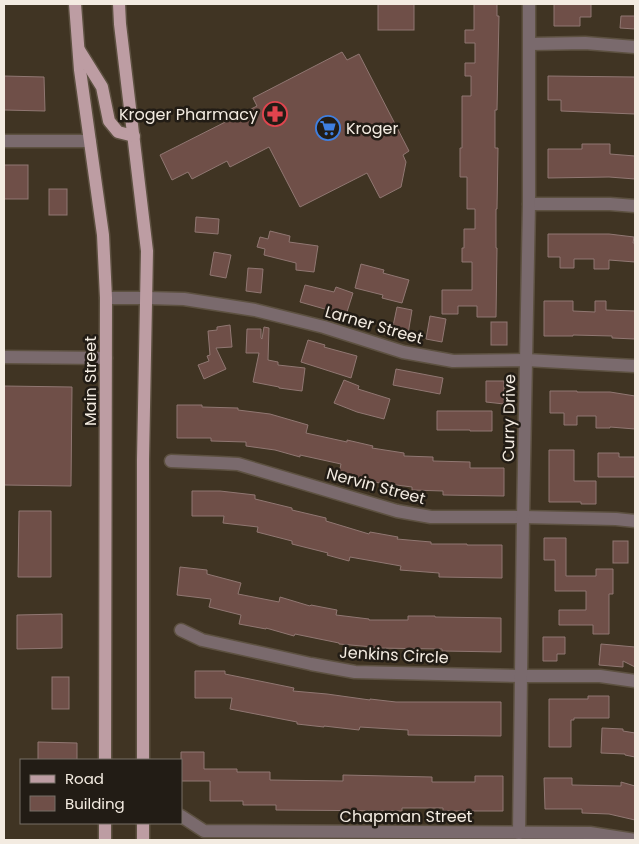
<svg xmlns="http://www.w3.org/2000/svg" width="639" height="844" viewBox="0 0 639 844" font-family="Poppins,sans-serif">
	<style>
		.building { fill: #6f4f48; stroke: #907772 }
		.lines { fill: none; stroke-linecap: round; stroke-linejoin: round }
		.minor-casing { stroke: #5d5141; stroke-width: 15 }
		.major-casing { stroke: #5d5141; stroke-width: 15 }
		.minor { stroke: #7a6a6d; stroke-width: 12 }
		.major { stroke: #bd9da3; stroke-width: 12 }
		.labels { text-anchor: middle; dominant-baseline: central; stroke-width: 5; stroke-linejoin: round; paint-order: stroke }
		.poi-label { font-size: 16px; fill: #f3ebe1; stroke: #221c15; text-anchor: end }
		.street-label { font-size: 16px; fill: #f3ebe1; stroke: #221c15 }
	</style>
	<rect width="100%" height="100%" fill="#403423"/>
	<g class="building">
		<rect x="378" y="4" width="36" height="26"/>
		<path d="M474,4h23v12h2l-2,94h-2v38h3l-1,61h-1v39h1l-1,69h-19v-11h-19v8h-16v-24h30v-28h-10v-14h2v-19h11v-20h-8v-32h-7v-29h2v-52h9v-20h-6v-13h10v-20h-10v-13h9z"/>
		<path d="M554,4h37v13h-11v9h-26z"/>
		<path d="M621,16h14v13l-15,-1z"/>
		<path d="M342,52l5,8 12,-6 50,97 -6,4 3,7 -5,25 -21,11 -13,-25 -67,34 -31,-60 -39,20 -3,-6 -35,18 -4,-7 -16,8 -12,-25 97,-49 -4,-8z"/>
		<path d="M4,76l40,1 1,34 -41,-1z"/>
		<path d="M548,76l87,1v37l-74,-3v-11h-13z"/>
		<path d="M582,144h28v10l25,2v23l-26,-2 -61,1v-29h34z"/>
		<rect x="4" y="165" width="24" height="34"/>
		<rect x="49" y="189" width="18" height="26"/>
		<path d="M196,217l23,2 -1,15 -23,-2z"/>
		<path d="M270,231l20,5 -1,6 29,4 -4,26 -18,-2v-7l-32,-8 1,-6 -8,-2 3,-10 8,2z"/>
		<path d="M548,234h61l25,3 -1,6h2v19l-26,-2v9h-15v-10h-20v9h-14v-11h-12z"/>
		<path d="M214,252l17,3 -5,23 -16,-3z"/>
		<path d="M361,264l23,6 -1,3 26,7 -7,23 -20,-5 1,-3 -28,-7z"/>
		<path d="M248,268l15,1 -2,24 -15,-2z"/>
		<path d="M305,285l29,7 2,-5 17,6 -7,22 -46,-13z"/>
		<path d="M544,301h29v10l22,1v-11h11v9l29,1v28l-23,-1v-2l-39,-1v1h-29z"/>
		<path d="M397,307l15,3 -4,24 -16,-3z"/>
		<path d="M430,316l16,3 -4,23 -16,-3z"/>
		<rect x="491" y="322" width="16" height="23"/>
		<path d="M230,325l2,22 -16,1 10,21 -22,10 -6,-14 11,-4 -2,-5 3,-1 -2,-24 9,-1v-3z"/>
		<path d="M264,327l5,1 -1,32 10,2v3l27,3 -3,23 -23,-3v-1l-26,-5 6,-29h-13l1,-24h14v9l1,1z"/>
		<path d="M308,340l17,5 -1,2 33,9 -6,22 -50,-16z"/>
		<path d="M396,369l47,9 -3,16 -47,-9z"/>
		<path d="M344,380l15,6 -1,3 32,10 -6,20 -27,-7 -23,-9z"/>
		<path d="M486,381h18v23l-18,-2z"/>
		<path d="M4,386l68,1 -1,99 -67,-1z"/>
		<path d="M550,391h27v1h33l25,4v33l-25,-2v1h-14v-12h-19v9h-13v-12h-14z"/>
		<path d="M177,405h25v2l36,1v2l32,4 38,11 -2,8 41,9v-2l26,6 -1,2 32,5v3l29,1v4l37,1v6h34v28l-61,-1v-4l-31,-1v-3l-39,-5 -34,-9 2,-9 -41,-9v2l-25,-7 -29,-4v-4l-35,-1v-3h-34z"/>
		<path d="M437,411h55v20h-22v-1h-33z"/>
		<path d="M549,450h25v31h22v23h-15v-2h-32z"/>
		<path d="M598,453h21v4h16v20h-37z"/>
		<path d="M192,491h28l35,4v4l37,9v2l34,8v3l43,13 1,-2 28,5 -1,2 34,3v2h36v1h35v33l-63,-1v-4l-39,-3 1,-4 -51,-9 -1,4 -22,-6 1,-2 -36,-9v-3l-35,-9 1,-5 -35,-4 1,-7h-32z"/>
		<path d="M19,511h32v66h-33z"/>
		<path d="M544,538h22v38h30v-7h17v25h-4v40h-16v-9h-34v-15h27v-19h-31v-31h-11z"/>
		<rect x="613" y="541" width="15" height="22"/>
		<path d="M180,567l27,3v4l34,9 -3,11 41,8 1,-5 30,9 1,-1 26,5 -1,5 33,4v1h39v-4h27v1l66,1v34l-59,-1v-2l-69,-1v-1l-34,-3v-1l-44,-9 -1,2 -28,-8v1l-27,-5 2,-9 -32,-8 2,-8 -34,-4z"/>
		<path d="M62,614v34l-45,1v-34z"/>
		<path d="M543,637h22v17h-8v7h-14z"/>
		<path d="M601,644l34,3v20l-12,-6v6l-24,-2z"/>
		<path d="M195,671h30v3l69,14 -1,3 34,3 43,6v-1l26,3h105v34l-93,-1v-5l-48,-3 -1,3 -35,-4v1l-27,-3v-2l-67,-13 2,-11h-37z"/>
		<rect x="52" y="677" width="17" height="32"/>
		<path d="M588,696h21v22h-35v2h-3v27h-22v-48h39z"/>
		<path d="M602,728l21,1v2l12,2v24l-10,-2v-1l-24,-1z"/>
		<path d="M38,742l39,1v17h-39z"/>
		<path d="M181,752h23v17h33v3h33v8l73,1v-6l89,2v5h43v-6h28v35h-60v-3h-41v3l-126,-1v-5h-33v-4h-33v-20h-29z"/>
		<path d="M544,778h28v7l49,1v-4l14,4v34l-26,-6 -27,-1v-4h-37z"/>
	</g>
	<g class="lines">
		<defs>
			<g id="minor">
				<path d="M530,44l55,-1 50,4"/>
				<path d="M4,141h86"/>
				<path d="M529,204h81l25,2"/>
				<path d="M106,298h41l37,1 71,11 69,17 79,25 50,9 73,-1 109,6"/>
				<path d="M4,357l102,1"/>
				<path d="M171,461l48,2 19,1 159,47 34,6h92l93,2 19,2"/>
				<path d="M181,630l21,10 109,24 44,8 166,4h79l35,5"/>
				<path d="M181,816l23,15 386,2 45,7"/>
				<path d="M519,833l4,-316 6,-313v-200"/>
			</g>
			<g id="major">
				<path d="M75,4l5,66 23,165 3,63 -1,462"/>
				<path d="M119,4l1,20 27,227 -4,209v300"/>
				<path d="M79,50l23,37 7,34 9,11 16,4"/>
				<path d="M105,840v-17"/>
				<path d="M143,840v-17"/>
			</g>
		</defs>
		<use href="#minor" class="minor-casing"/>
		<use href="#major" class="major-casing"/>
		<use href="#minor" class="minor"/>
		<use href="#major" class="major"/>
	</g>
	<defs>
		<symbol id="pharmacy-ring" viewBox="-11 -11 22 22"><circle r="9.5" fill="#221c15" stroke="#e0444e" stroke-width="1.5"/><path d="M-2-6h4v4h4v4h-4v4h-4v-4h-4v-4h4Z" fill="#e0444e"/></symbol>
		<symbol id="supermarket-ring" viewBox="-11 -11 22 22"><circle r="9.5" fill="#221c15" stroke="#3f7fe0" stroke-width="1.5"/><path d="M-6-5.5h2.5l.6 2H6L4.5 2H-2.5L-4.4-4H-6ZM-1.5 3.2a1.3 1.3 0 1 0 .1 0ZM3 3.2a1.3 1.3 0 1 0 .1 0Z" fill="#3f7fe0"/></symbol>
	</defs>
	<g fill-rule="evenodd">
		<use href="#pharmacy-ring" x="261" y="100" width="28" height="28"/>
		<use href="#supermarket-ring" x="314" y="114" width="28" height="28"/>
	</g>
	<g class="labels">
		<g class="poi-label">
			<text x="258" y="114">Kroger Pharmacy</text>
			<text x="346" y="128" text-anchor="start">Kroger</text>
		</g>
		<g class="street-label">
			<text transform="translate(374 325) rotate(16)">Larner Street</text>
			<text transform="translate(90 381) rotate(-90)">Main Street</text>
			<text transform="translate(509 418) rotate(-89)">Curry Drive</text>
			<text transform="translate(376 486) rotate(15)">Nervin Street</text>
			<text transform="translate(394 655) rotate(3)">Jenkins Circle</text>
			<text x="406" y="816">Chapman Street</text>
		</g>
	</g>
	<rect width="639" height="844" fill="none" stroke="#f3ebe1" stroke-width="10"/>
	<rect x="20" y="759" width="162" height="65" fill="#221c15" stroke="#766f67"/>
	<rect x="30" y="775" width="25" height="8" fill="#bd9da3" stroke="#766f67"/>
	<text x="65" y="784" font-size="15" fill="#f3ebe1">Road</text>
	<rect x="30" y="796" width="25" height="15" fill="#6f4f48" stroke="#766f67"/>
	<text x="65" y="809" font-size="15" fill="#f3ebe1">Building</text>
</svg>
